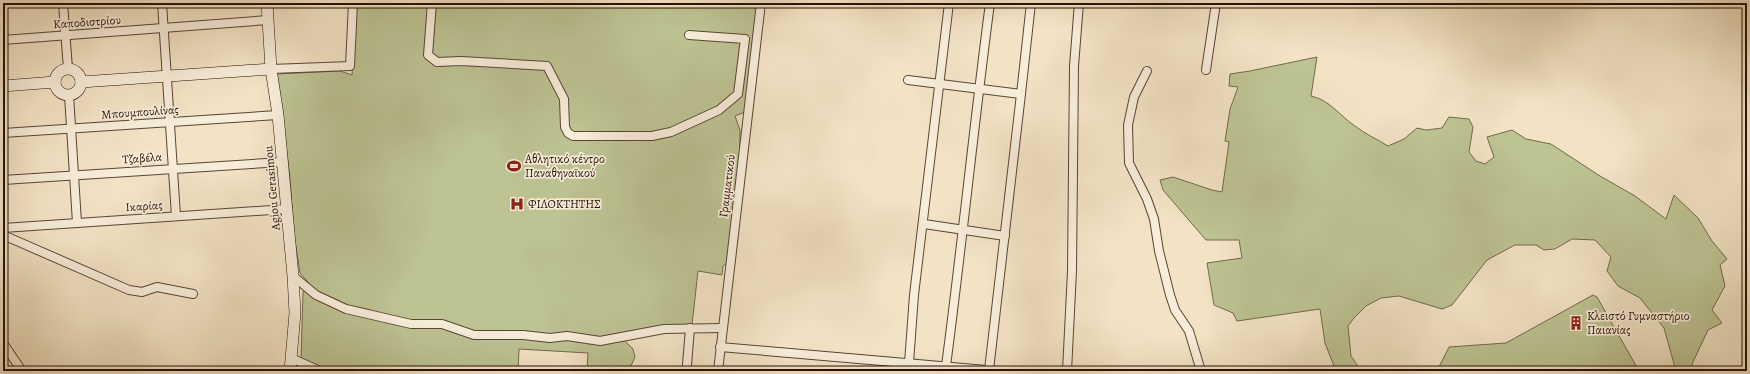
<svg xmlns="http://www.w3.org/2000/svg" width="1750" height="374" viewBox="0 0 1750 374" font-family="Alegreya,serif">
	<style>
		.green { fill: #bdc393; stroke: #72694c }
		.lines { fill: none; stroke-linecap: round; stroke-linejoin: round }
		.street-casing { stroke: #594436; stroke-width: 10 }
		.secondary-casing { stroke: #260f06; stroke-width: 12 }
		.street { stroke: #f7edd9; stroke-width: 8 }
		.secondary { stroke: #f7edd9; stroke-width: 11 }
		.labels { text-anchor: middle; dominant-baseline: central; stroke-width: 3.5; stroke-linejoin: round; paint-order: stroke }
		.street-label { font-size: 12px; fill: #260f06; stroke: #f7edd9 }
		.poi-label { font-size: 12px; fill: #260f06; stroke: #f7edd9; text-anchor: start }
	</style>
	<rect width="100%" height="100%" fill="#f2e3c5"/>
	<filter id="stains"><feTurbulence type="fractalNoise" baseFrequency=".005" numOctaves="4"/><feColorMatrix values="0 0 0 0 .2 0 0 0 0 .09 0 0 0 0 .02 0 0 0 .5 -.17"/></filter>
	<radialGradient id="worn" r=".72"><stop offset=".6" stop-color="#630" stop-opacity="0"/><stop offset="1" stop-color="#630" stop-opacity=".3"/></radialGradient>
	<g class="green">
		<path d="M356,3h402l-13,109 -10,4 5,14v24l-13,109 -4,3 -1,9 -24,-4 -6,54 -87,14 -123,-6 -71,-11 -44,-13 -19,-4 -33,-15 -15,-17 -6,-39 -4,-56 -13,-104 63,-3 12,4z"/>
		<path d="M1317,57l-6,39c19,4 29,20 44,30 10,8 22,13 33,20l16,-7 13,-11 9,2 16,-2 7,-11 20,2 4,8 -4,25 7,9 9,3 9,-7 -7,-20 25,-7 14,9 25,5 49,32 35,20 31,23 8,-24 24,23 14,23 15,18 -7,6 5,21 -13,24 10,13 -14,7 -16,34 1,7h-17l-12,-43 -24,-30 -22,-12 -11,-15 4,-14 -16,-17 -23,-1 -17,10 -11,1 -8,-5h-21l-28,15 -35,45 -10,4 -43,-13 -18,2 -15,8 -12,12 -6,8 3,30 10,15h-27v-5l-9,-23 -5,-34 -83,12 -4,-8 -19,-8 -7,-42 35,-5 -3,-18h-33l-43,-50 -3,-10 13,-3 39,13 10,2 7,-50 -4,-1 5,-32 8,-22 -9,-1 1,-12 20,-3z"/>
		<path d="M305,289l42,23 95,15 34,10 148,3 9,9 2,8 -5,11 -6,3h-37l1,-18 -69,-4 -1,22h-192l-25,-11 2,-68z"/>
		<path d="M1593,295l4,2 42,74h-202l12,-24 57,-4z"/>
	</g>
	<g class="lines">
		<defs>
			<g id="street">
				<path d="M63,3l5,66"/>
				<path d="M162,3l14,213"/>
				<path d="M432,3l-4,52 9,7 24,-1 86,5 17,33 1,28 3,6 5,3h79l19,-4 48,-22 19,-16 7,-55 -56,-4"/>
				<path d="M3,40l265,-20"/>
				<path d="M271,69l79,-3 3,-63"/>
				<path d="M1206,70l10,-67"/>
				<path d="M1147,71l-13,26 -6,28 1,38 18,36 7,20 5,32 11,44 5,15 14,21 12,40"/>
				<path d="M908,80l113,14 10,-91"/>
				<path d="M69,95l8,128"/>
				<path d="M3,133l275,-18"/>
				<path d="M3,180l280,-18"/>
				<path d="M924,224l81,12"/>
				<path d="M3,228l283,-19"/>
				<path d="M3,235l126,55 13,2 15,-5 36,7"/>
				<path d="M293,276l23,19 30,14 65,15h31l32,11h49l27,3 17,-2 33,5 64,-12 58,-1"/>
				<path d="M3,343l19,28"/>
				<path d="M720,347l278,24"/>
				<path d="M291,358l29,13"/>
				<path d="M909,363l5,-68 35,-292"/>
				<path d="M687,365l3,-37"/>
				<path d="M946,366c16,-121 28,-242 44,-363"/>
				<path d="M989,370l32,-276"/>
				<path d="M718,371l43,-368"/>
				<path d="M1067,371l5,-100 2,-205 5,-63"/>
			</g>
			<g id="secondary">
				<path d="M267,3l4,66 7,46 15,161 2,37 -5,58"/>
				<circle cx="68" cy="82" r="13"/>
				<path d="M81,82l190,-13"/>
				<path d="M3,86l52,-4"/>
			</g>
		</defs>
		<use href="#street" class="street-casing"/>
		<use href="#secondary" class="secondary-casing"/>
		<use href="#street" class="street"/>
		<use href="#secondary" class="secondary"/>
	</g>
	<defs>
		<symbol id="stadium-bare" viewBox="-9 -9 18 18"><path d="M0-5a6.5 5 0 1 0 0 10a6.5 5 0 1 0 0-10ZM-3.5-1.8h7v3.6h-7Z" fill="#8f2418" stroke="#f7edd9" stroke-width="2.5" paint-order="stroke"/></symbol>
		<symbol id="hospital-bare" viewBox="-9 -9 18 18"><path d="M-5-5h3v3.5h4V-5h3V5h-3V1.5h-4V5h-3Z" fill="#8f2418" stroke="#f7edd9" stroke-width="2.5" paint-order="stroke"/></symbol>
		<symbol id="building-bare" viewBox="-9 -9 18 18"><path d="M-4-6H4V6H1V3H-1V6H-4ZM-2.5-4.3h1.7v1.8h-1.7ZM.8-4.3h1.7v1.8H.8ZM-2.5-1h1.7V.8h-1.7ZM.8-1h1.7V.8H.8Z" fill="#8f2418" stroke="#f7edd9" stroke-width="2.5" paint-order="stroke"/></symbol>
	</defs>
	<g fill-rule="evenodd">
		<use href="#stadium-bare" x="504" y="156" width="20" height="20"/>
		<use href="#hospital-bare" x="507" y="194" width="20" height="20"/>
		<use href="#building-bare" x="1566" y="313" width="20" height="20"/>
	</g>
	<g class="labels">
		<g class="street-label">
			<text transform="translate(87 22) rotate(-4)">Καποδιστρίου</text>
			<text transform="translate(140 112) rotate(-4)">Μπουμπουλίνας</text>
			<text transform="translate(142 158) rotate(-4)">Τζαβέλα</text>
			<text transform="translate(727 186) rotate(-83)">Γραμματικού</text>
			<text transform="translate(272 188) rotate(-95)">Agiou Gerasimou</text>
			<text transform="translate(144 206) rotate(-4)">Ικαρίας</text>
		</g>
		<g class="poi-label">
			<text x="525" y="159">Αθλητικό κέντρο<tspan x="525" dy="14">Παναθηναϊκού</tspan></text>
			<text x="528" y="204">ΦΙΛΟΚΤΗΤΗΣ</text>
			<text x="1587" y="316">Κλειστό Γυμναστήριο<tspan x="1587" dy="14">Παιανίας</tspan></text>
		</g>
	</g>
	<rect width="1750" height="374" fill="none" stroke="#f2e3c5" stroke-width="16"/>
	<rect x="4" y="4" width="1742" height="366" fill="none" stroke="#260f06" stroke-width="2"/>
	<rect x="8" y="8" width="1734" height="358" fill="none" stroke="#260f06"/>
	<rect width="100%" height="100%" filter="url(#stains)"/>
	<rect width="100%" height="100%" fill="url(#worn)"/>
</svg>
